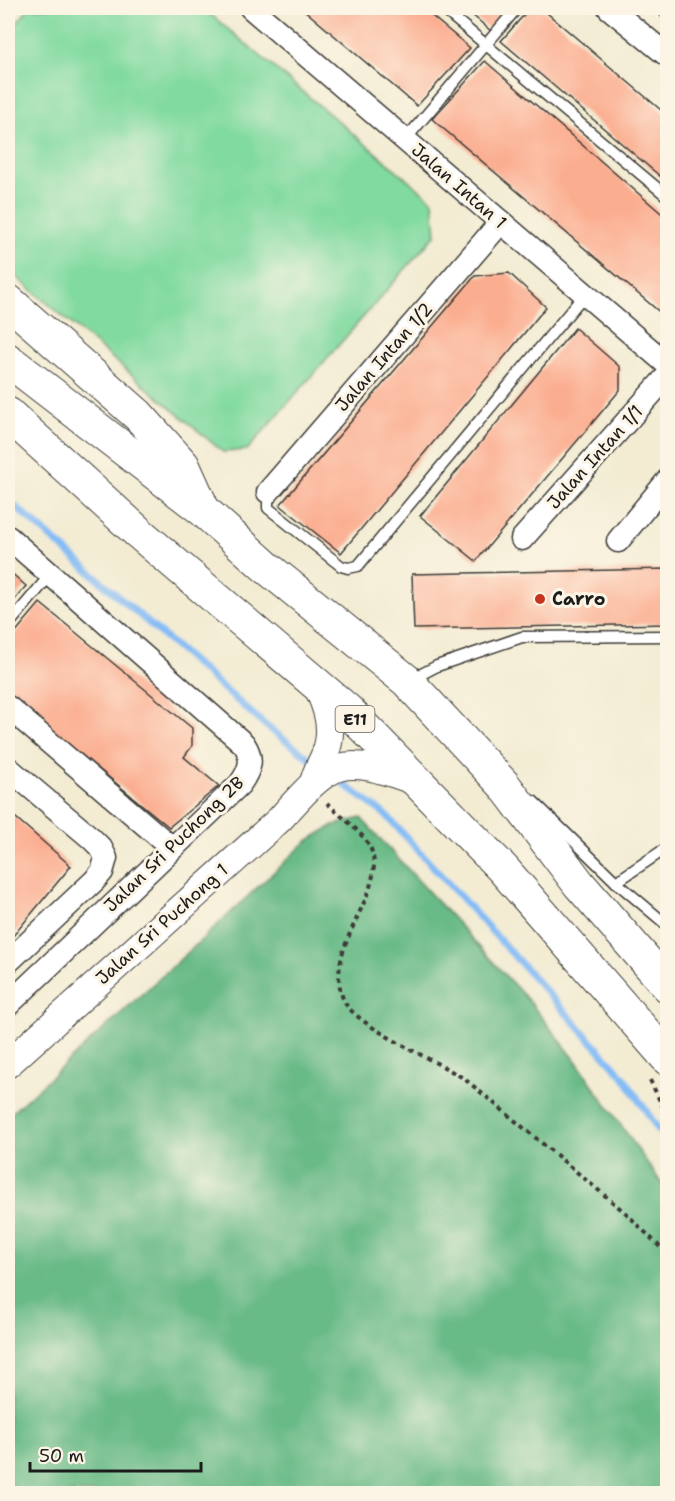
<svg xmlns="http://www.w3.org/2000/svg" width="675" height="1501" viewBox="0 0 675 1501" font-family="'Shantell Sans',sans-serif">
	<style>
		.green { fill: #81daa0; stroke: #4e7b5e; stroke-width: 1.5 }
		.forest { fill: #68ba86; stroke: #426b51; stroke-width: 1.5 }
		.lines { fill: none; stroke-linecap: round; stroke-linejoin: round }
		.stream { stroke: #84bcf5; stroke-width: 7 }
		.building { fill: #fbad90 }
		.service-casing { stroke: #3c3b37; stroke-width: 13 }
		.minor-casing { stroke: #3c3b37; stroke-width: 25 }
		.tertiary-casing { stroke: #3c3b37; stroke-width: 29 }
		.motorway-casing { stroke: #3c3b37; stroke-width: 35 }
		.path { stroke: #3c3b37; stroke-width: 4; stroke-dasharray: 4.5 4.5; stroke-linecap: butt }
		.service { stroke: #fff; stroke-width: 10 }
		.minor { stroke: #fff; stroke-width: 22 }
		.tertiary { stroke: #fff; stroke-width: 27 }
		.motorway { stroke: #fff; stroke-width: 33 }
		.poi-dot { fill: #c8321e; stroke: #fcf5e5; stroke-width: 2 }
		.labels { text-anchor: middle; dominant-baseline: central; stroke-width: 6; stroke-linejoin: round; paint-order: stroke }
		.shield { fill: #fcf5e5; stroke: #5f5d58; stroke-width: 1.5 }
		.shield-label { font-size: 16px; font-weight: bold; fill: #1c1c1c }
		.street-label { font-size: 18px; fill: #1c1c1c; stroke: #fcf5e5 }
		.poi-label { font-size: 18px; font-weight: bold; fill: #1c1c1c; stroke: #fcf5e5; text-anchor: start }
	</style>
	<rect width="100%" height="100%" fill="#fcf5e5"/>
	<filter id="ink" filterUnits="userSpaceOnUse"><feTurbulence type="fractalNoise" baseFrequency=".0167" numOctaves="2"/><feDisplacementMap in="SourceGraphic" scale="12" xChannelSelector="R" yChannelSelector="G"/><feConvolveMatrix kernelMatrix="1 2 1 2 8 2 1 2 1" color-interpolation-filters="sRGB"/></filter>
	<filter id="wash" filterUnits="userSpaceOnUse"><feTurbulence type="fractalNoise" baseFrequency=".008" numOctaves="4" result="noise"/><feDisplacementMap in="SourceGraphic" scale="24" xChannelSelector="R" yChannelSelector="G"/><feGaussianBlur stdDeviation="1.35" result="paint"/><feColorMatrix in="noise" values="0 0 0 0 0 0 0 0 0 0 0 0 0 0 0 0 0 1.4 0 .05"/><feComposite in="paint" operator="in"/></filter>
	<g filter="url(#wash)">
		<rect width="100%" height="100%" fill="#f3ecd3"/>
		<path class="green" d="M29,8h174l230,193 3,33 -189,216 -24,2 -215,-182v-236z"/>
		<path class="forest" d="M361,818l167,182 46,58 93,133v302h-659v-377l189,-172 110,-103 27,-16z"/>
		<g class="lines">
			<g class="stream">
				<path d="M8,500l257,225 51,38"/>
				<path d="M334,777l53,39 236,260 45,68"/>
			</g>
		</g>
		<g id="blocks">
			<g class="building">
				<path d="M302,8h120l48,40 -53,58z"/>
				<path d="M464,8h47l-20,23z"/>
				<path d="M530,8h11l127,108v67l-167,-142z"/>
				<path d="M651,8h17v14z"/>
				<path d="M485,61l183,158v95h-6l-230,-195z"/>
				<path d="M509,273l37,34 -205,246 -61,-48 195,-229z"/>
				<path d="M575,328l45,39v23l-144,171 -56,-45z"/>
				<path d="M668,569v55l-254,5 -2,-55z"/>
				<path d="M8,570l18,16 -18,22z"/>
				<path d="M40,603l152,125v18l-8,11 35,29 -50,41 -161,-133v-53z"/>
				<path d="M8,811l63,55 -63,76z"/>
			</g>
		</g>
	</g>
	<g filter="url(#ink)">
		<use href="#blocks" fill-opacity="0" stroke="#3c3b37" stroke-width="1.5"/>
		<g class="lines">
			<defs>
				<g id="service">
					<path d="M442,8l226,189"/>
					<path d="M405,140l112,-132"/>
					<path d="M268,492v16l73,58 7,2 10,-2 227,-272"/>
					<path d="M8,625l43,-51"/>
					<path d="M410,680l27,-14 85,-29 146,-1"/>
					<path d="M533,801l83,81 52,44"/>
					<path d="M616,882l52,-35"/>
				</g>
				<g id="minor">
					<path d="M251,8l417,357"/>
					<path d="M609,8l59,48"/>
					<path d="M268,492l233,-270"/>
					<path d="M8,537l236,207c10,15 6,26 -4,40l-232,221"/>
					<path d="M522,539l146,-164"/>
					<path d="M618,541l50,-61"/>
					<path d="M8,707l163,140"/>
					<path d="M8,768l83,70 10,10 5,10 -4,14 -8,9 -86,81"/>
				</g>
				<g id="tertiary">
					<path d="M314,781c2,-10 7,-17 11,-27 10,-24 2,-47 -9,-70"/>
					<path d="M8,1064l272,-245c52,-58 58,-66 134,-38"/>
				</g>
				<g id="motorway">
					<path d="M8,301l130,114 45,50 19,42"/>
					<path d="M8,360l195,150 62,56 142,115 97,104 75,99 89,102"/>
					<path d="M8,414l131,119 208,177 156,159 165,190"/>
				</g>
			</defs>
			<use href="#service" class="service-casing"/>
			<use href="#minor" class="minor-casing"/>
			<use href="#tertiary" class="tertiary-casing"/>
			<use href="#motorway" class="motorway-casing"/>
			<g class="path">
				<path d="M327,803c13,13 33,27 42,42 24,45 -49,100 -25,156 11,24 88,58 114,74 9,5 17,13 25,19l144,120 41,41"/>
				<path d="M650,1080l18,38"/>
			</g>
			<use href="#service" class="service"/>
			<use href="#minor" class="minor"/>
			<use href="#tertiary" class="tertiary"/>
			<use href="#motorway" class="motorway"/>
		</g>
	</g>
	<circle class="poi-dot" cx="540" cy="599" r="6"/>
	<g class="labels">
		<rect class="shield" x="335.5" y="706" width="39" height="26" rx="4.5"/>
		<g class="shield-label">
			<text x="355" y="719">E11</text>
		</g>
		<g class="street-label">
			<text transform="translate(459 186) rotate(41)">Jalan Intan 1</text>
			<text transform="translate(384 357) rotate(-49)">Jalan Intan 1/2</text>
			<text transform="translate(595 457) rotate(-48)">Jalan Intan 1/1</text>
			<text transform="translate(174 844) rotate(-44)">Jalan Sri Puchong 2B</text>
			<text transform="translate(162 924) rotate(-42)">Jalan Sri Puchong 1</text>
		</g>
		<g class="poi-label">
			<text x="552" y="599">Carro</text>
		</g>
	</g>
	<rect width="675" height="1501" fill="none" stroke="#fcf5e5" stroke-width="30"/>
	<path d="M30 1462v9h171v-9" fill="none" stroke="#1c1c1c" stroke-width="3"/>
	<text x="39" y="1462" font-size="18" fill="#1c1c1c" stroke="#fcf5e5" stroke-width="4.5" paint-order="stroke">50 m</text>
</svg>
